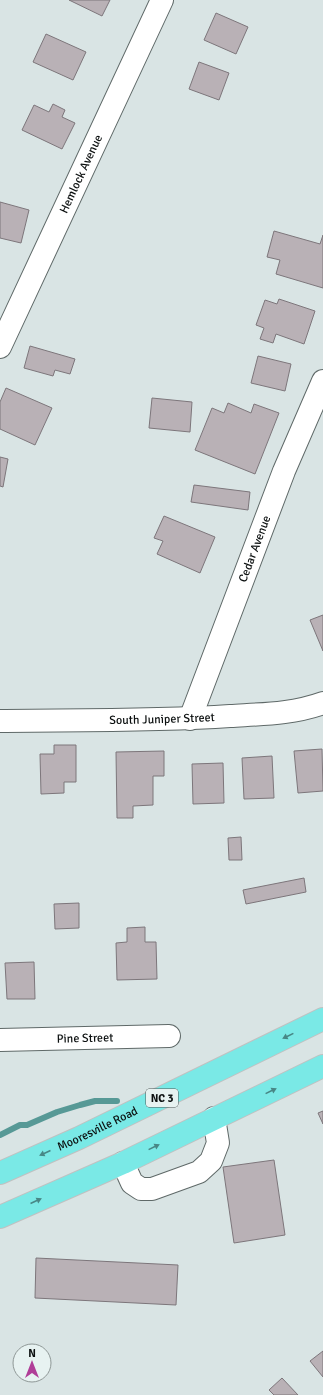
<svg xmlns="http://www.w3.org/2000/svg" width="323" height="1395" viewBox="0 0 323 1395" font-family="Signika,sans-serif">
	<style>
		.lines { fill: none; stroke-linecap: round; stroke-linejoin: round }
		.stream { stroke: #579996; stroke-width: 6 }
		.building { fill: #b9b1b6; stroke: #7d767b }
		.minor-casing { stroke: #5f6968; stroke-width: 24 }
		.major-casing { stroke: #c0c1c1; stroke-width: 24 }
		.minor { stroke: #fff; stroke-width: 22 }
		.major { stroke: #7ae9e6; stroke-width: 22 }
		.oneway { fill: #488786 }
		.labels { text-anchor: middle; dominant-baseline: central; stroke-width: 4; stroke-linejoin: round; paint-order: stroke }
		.shield { fill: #e7f2f1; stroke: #4e5454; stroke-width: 1 }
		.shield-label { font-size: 11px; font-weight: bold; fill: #0c1010 }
		.street-label { font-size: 12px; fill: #0c1010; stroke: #e7f2f1 }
	</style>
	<rect width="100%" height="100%" fill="#d9e4e4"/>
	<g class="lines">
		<path class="stream" d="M0,1135l20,-10h7l30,-13 23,-7 15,-4h22"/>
	</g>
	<g class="building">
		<path d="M69,0h41l-8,16z"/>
		<path d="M216,13l32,14 -12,27 -32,-14z"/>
		<path d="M46,34l40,18 -13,28 -40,-18z"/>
		<path d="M199,62l30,11 -10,27 -30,-11z"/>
		<path d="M53,104l12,6 -3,7 13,6 -13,26 -40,-19 12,-25 15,7z"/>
		<path d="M0,202l29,8 -8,33 -21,-5z"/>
		<path d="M274,231l46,13 3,-9v53l-47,-14 4,-14 -13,-3z"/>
		<path d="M279,299l36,12 -11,33 -28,-10 -3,9 -13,-4 4,-11 -8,-3 9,-25 12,4z"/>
		<path d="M30,346l45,13 -5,15 -15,-4 -2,6 -29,-8z"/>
		<path d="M258,356l33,8 -6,27 -34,-8z"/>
		<path d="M6,388l46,20 -17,37 -35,-16v-27z"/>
		<path d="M152,398l40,4 -2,30 -41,-4z"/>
		<path d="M228,403l23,10 3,-9 25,9 -24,61 -60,-24 17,-42 12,5z"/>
		<path d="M0,457l8,2 -5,28 -3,-1z"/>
		<path d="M194,485l56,7 -2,18 -57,-8z"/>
		<path d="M164,516l51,21 -15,36 -43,-19 6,-13 -9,-3z"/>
		<path d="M323,615v36l-13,-31z"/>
		<path d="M54,745h22v37h-12v11l-23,1 -1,-40h14z"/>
		<path d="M322,749l1,42 -25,2 -4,-42z"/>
		<path d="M164,751v25h-11v29l-20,1v12h-16l-1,-66z"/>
		<path d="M272,756l2,42 -30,1 -2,-41z"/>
		<path d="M223,763l1,40 -31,1 -1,-40z"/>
		<path d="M241,837l1,23h-13l-1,-22z"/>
		<path d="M304,878l2,14 -60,12 -3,-14z"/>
		<path d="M79,903v25l-24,1 -1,-25z"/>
		<path d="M145,927v15h11l1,37 -40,1 -1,-37 11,-1v-14z"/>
		<path d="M34,962l1,37h-28l-2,-36z"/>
		<path d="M323,1111v13l-5,-11z"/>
		<path d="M274,1160l11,75 -51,8 -11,-76z"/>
		<path d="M36,1258l142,7 -2,40 -141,-7z"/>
		<path d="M323,1351v26l-13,-16z"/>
		<path d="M282,1378l16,17h-24l-5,-5z"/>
	</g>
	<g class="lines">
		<defs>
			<g id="minor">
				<path id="s1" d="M0,347l162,-347"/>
				<path id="s2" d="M190,719l94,-248 39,-90"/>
				<path id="s3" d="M0,721c77,-1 154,0 230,-5 32,-2 63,-2 93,-13"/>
				<path id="s4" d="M0,1040l169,-4"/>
				<path d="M123,1163l9,20 9,6h11l47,-17 12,-11 7,-18 -4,-25"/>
			</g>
			<g id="major">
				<path id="s5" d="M0,1173l79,-35 244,-119"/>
				<path d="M0,1217l123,-54 200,-97"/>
			</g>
		</defs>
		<use href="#minor" class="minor-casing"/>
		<use href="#major" class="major-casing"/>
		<use href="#minor" class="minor"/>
		<use href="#major" class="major"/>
	</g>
	<defs><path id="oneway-solid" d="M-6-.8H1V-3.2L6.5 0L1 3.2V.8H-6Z"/></defs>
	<g class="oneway">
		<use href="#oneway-solid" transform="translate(288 1036) rotate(154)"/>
		<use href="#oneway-solid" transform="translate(271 1091) rotate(-26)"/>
		<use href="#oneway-solid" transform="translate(154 1147) rotate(-26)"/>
		<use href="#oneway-solid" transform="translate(45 1153) rotate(156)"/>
		<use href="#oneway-solid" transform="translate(36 1201) rotate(-24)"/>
	</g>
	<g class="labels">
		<rect class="shield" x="146" y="1089" width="32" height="18" rx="3"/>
		<g class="shield-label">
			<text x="162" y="1098">NC 3</text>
		</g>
		<g class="street-label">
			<text stroke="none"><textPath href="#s1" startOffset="191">Hemlock Avenue</textPath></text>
			<text stroke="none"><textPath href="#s2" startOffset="182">Cedar Avenue</textPath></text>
			<text stroke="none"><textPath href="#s3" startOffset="162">South Juniper Street</textPath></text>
			<text stroke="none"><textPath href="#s4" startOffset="85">Pine Street</textPath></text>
			<text stroke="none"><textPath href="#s5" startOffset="107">Mooresville Road</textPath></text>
		</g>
	</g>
	<g transform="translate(32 1363)"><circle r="19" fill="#e7f2f1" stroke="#8f9897"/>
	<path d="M0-3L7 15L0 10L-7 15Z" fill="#b03e98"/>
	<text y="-6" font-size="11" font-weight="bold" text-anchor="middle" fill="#0c1010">N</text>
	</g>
</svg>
